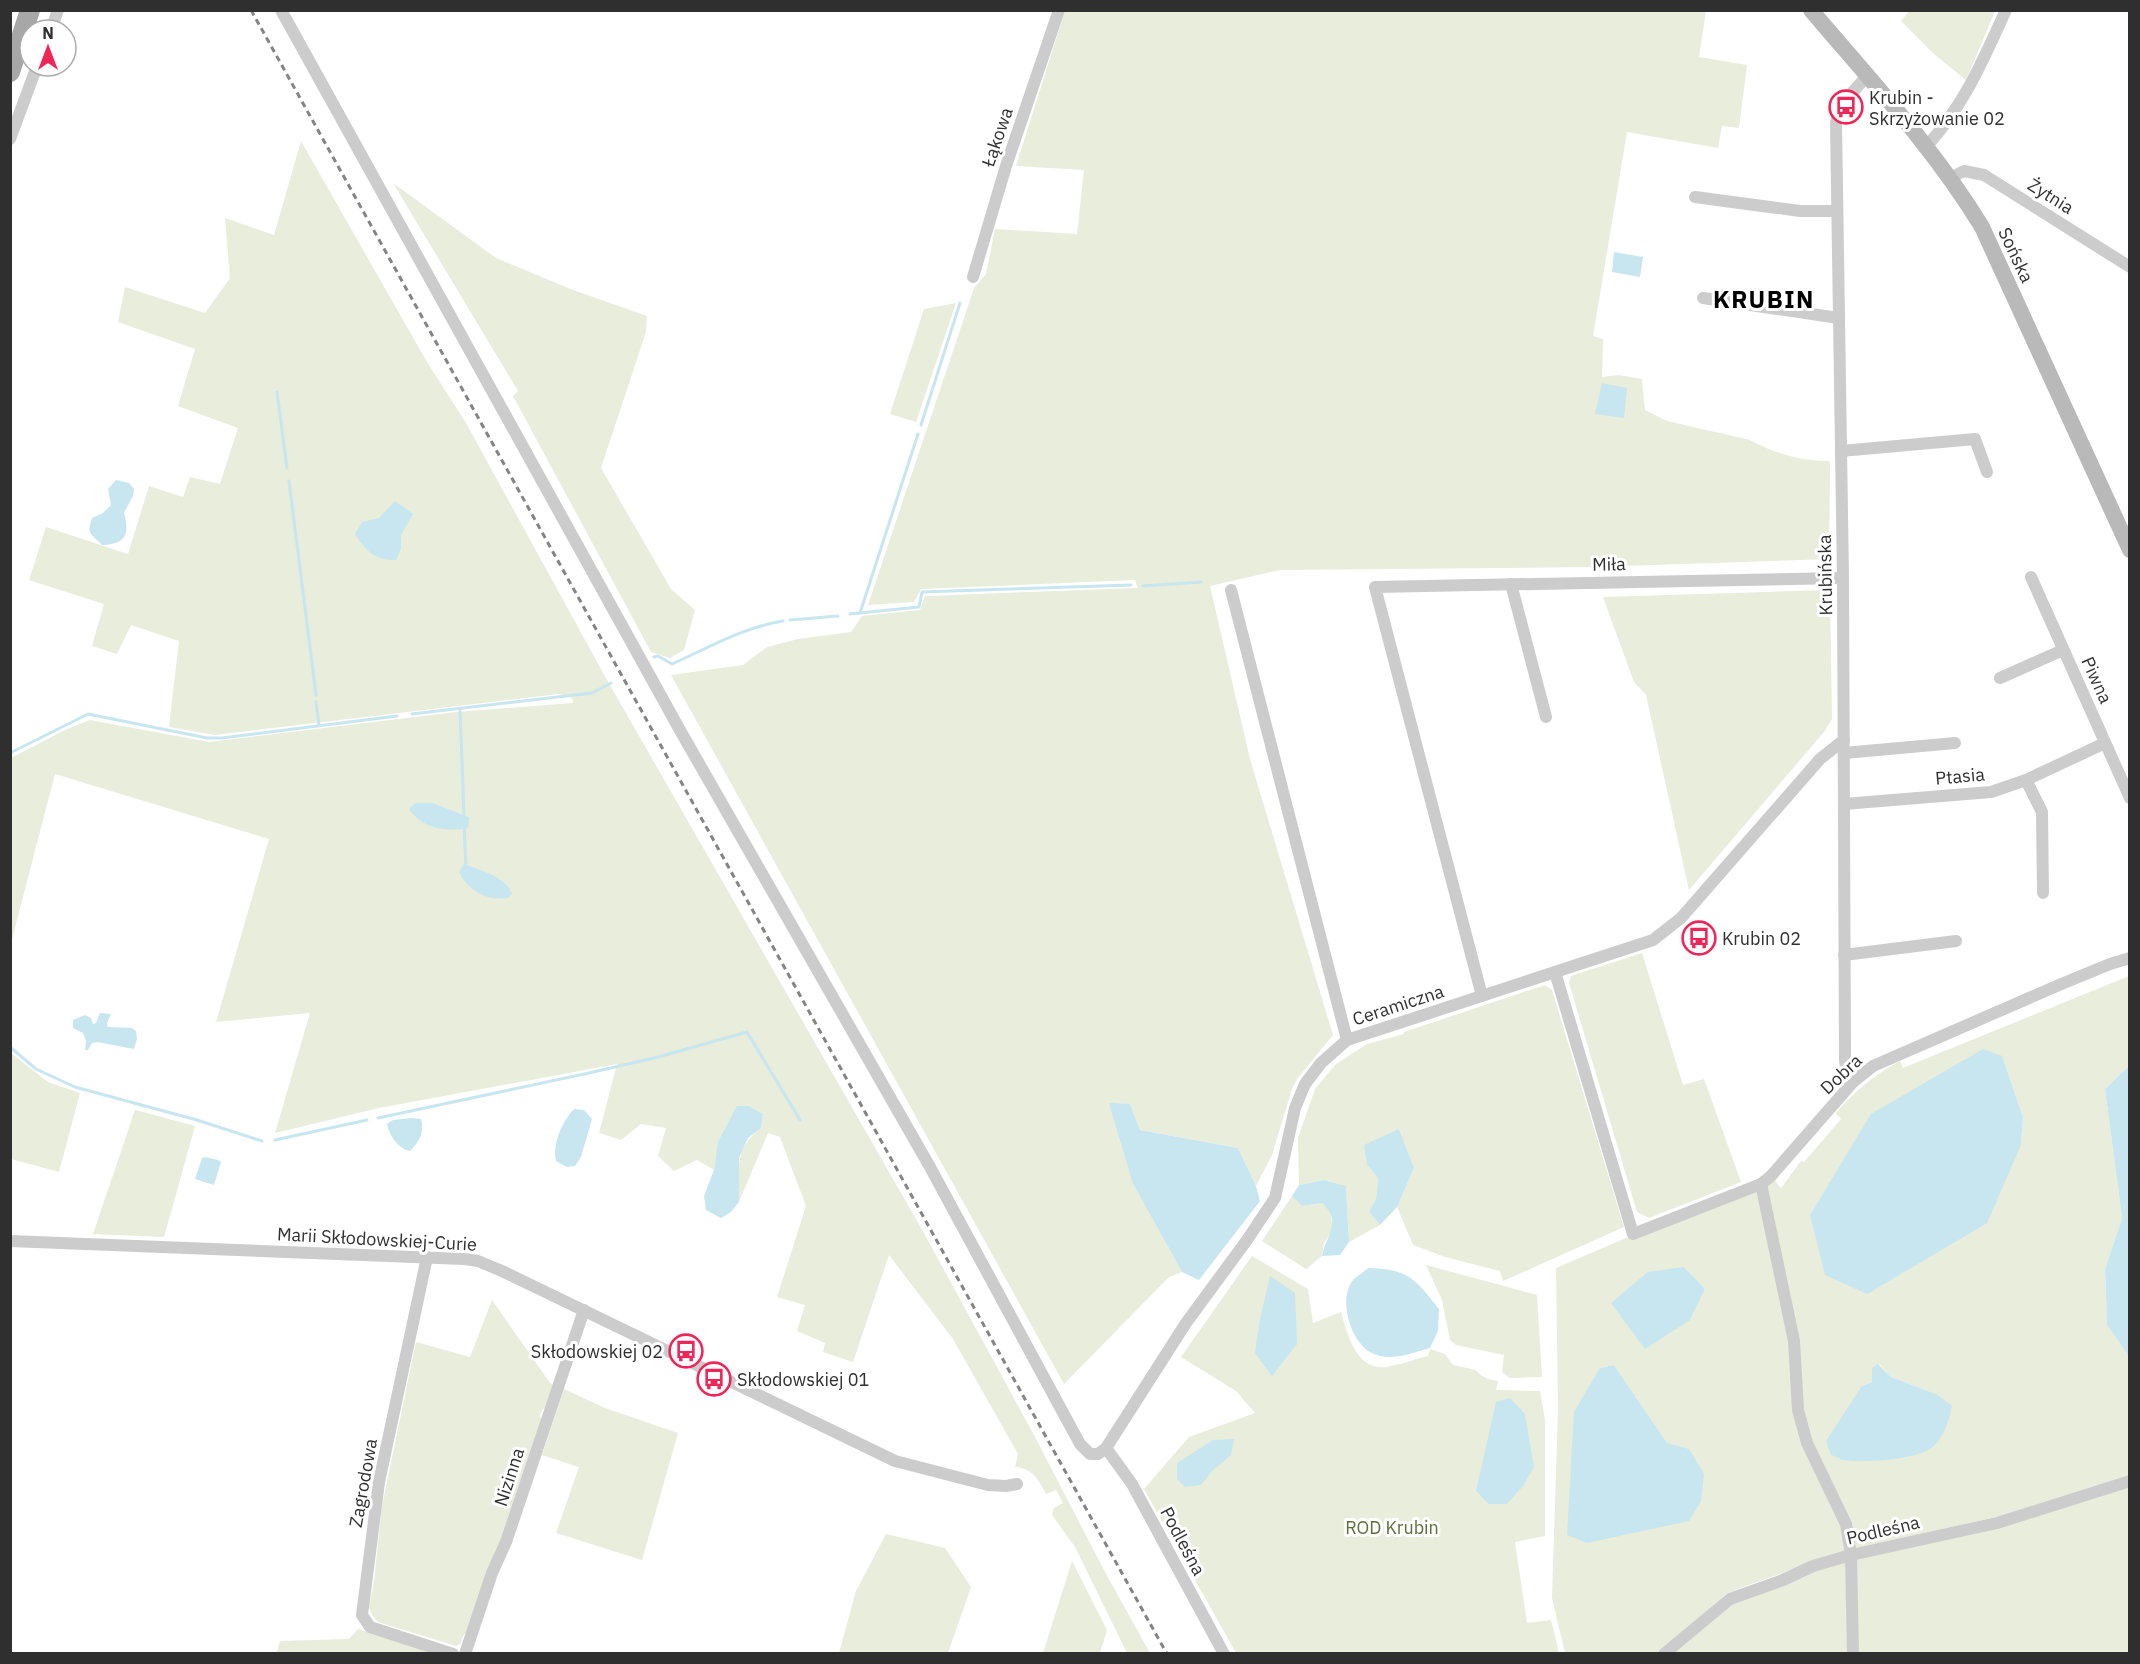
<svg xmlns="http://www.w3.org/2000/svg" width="2140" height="1664" viewBox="0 0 2140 1664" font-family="'IBM Plex Sans',sans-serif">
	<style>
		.green { fill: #e8eddc; fill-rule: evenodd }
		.water { fill: #c7e6ef }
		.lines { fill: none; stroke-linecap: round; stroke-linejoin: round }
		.stream { stroke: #c7e6ef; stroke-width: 3 }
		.street { stroke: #ccc; stroke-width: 12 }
		.secondary { stroke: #b9b9b9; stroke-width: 16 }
		.primary { stroke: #a7a7a7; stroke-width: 20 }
		.rail { stroke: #848484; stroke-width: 3; stroke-dasharray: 6 4.5; stroke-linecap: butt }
		.labels { text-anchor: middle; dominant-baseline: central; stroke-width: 6; stroke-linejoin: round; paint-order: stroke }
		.poi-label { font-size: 18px; fill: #2f2f2f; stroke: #fff; text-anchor: start }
		.street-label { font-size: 18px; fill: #2f2f2f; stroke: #fff }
		.park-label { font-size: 18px; fill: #5b6f39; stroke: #fff }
		.district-label { font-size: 24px; font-weight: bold; letter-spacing: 1.5px; fill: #000; stroke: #fff }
	</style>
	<rect width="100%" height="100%" fill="#fff"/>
	<g class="green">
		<path d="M1065,11h641l-7,46 48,8 -8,63 -17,-2 -4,22 -91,-16 -34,204 10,3 -1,38 16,-2 24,4 3,31 22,11 83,19c25,14 52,21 80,21l-1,98 -237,8 -312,3 -70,16 40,173 83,276 -36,44 -5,10 -20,66 -16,31 -18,-38 -98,-18 -10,-26 3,80 49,88 -13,5 -105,107 -393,-709 72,-10 24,-18 31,-8 53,-7 11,-16 58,-6 5,-14 213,-8 -3,-8 -214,9 -7,13 -46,3 106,-317 12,-14 9,-45 82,5 7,-64 -68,-4z"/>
		<path d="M1909,11h86l-29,69 -32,-26 -33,-33z"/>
		<path d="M301,141l126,221 39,61 141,257 317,553 111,204 70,135 45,81h-23l-52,-106 -23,-32 2,-7 9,-5 -7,-13 -10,4c-8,-15 -14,-26 -31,-27l3,-13 -65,-115 -64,-84 -36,107 -30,-10 2,-9 -28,-12 8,-26 -28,-8 29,-91 -26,-69 -12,-4 -29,69c0,-33 -6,-52 22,-74l2,-14 -14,-8c-26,24 -30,29 -35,64l-17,-10 -23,11 -16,-15 8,-28 -25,-4 -20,16 -22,-7 18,-69 -238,44 -104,25 35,-120 -94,9 53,-183 -214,-65 -44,169v-185l56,-29 23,-9 119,22 247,-30 117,-9 -1,-5 -13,-4 -344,41 -46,-8 10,-86 -48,-16 -14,29 -25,-8 12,-42 -75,-24 17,-53 82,27 21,-68 34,11 7,-20 30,7 18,-56 -60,-22 17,-57 -77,-27 7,-35 80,26 25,-35 -5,-60 49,17zM453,811l16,6 -9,12 -31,-3z"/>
		<path d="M393,183l103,75 77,32 74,26 -1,16 -45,136 70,121 24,21 -11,40 -14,8 -19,-6 -138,-256 5,-5z"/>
		<path d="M956,303l-40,119 -26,-8 34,-105z"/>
		<path d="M1830,590l2,129 -8,13 -135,158 -43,-195 -12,-13 -31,-85z"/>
		<path d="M1642,953l41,132 21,-6 37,103 -92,36 -12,-6 -68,-229 2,-7z"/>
		<path d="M2129,976v90l-24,23 17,129 -17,51 2,56 22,31v119l-133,42 -145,32 -108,38 -17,7 -67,59h-94l-13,-55 6,-189 -2,-141 215,-92 10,12 20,-27 3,1 37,-43 -5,-6c19,-22 38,-38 64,-52l3,7zM2002,1056l21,61 -2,28 -211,70 17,-28zM1684,1267l21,22 -15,31zM1879,1364l12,13 45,17 -74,-8 10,-4zM1614,1365l53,78 -67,-75z"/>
		<path d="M1545,985l7,5 72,237 -121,54 -3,-10 -55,-14 -32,-12 -16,-38 17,-39 -15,-39 -32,36 11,13 -2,21 -7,13 11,13 -31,17 -3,-56 -22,-6 -25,5 -1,-47 17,-49 21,-25 31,-20 37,-10v-2z"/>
		<path d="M11,1053l37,29 32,11 -21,79 -48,-13z"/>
		<path d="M135,1110l60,16 -31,111 -71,-3z"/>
		<path d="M1292,1196l10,10 20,-3 8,7 3,19 -9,14 -2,13 -16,13 -44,-28z"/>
		<path d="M1252,1256l56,33 5,34 28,-11c6,21 15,59 45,55 14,-2 28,-8 42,-11l2,-7 15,5 8,11 23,5c5,7 13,10 22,11l-2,9 44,1 5,29v116l-30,6 12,81 24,-3 8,33h-323l-92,-164 45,-52 66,-24 -19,-22 -55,-34z"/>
		<path d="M1426,1265l111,30 5,82 -32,1 -8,-6 2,-17 -48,-10 -6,-5 -8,-40z"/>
		<path d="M492,1300l58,83 4,2 -8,23 -4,2 -2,5 2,6 -39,116 -37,98 -2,-1 -4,10 -4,2 -78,-24 -5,-6 -4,-8 5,-27 8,-75 34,-164 54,15z"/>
		<path d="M564,1389l41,19 73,25 -36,127 -86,-27 23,-66 -37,-12z"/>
		<path d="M2129,1486v167l-460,1 63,-50 83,-34z"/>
		<path d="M886,1534l59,14 26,39 -23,66h-109l17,-62z"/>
		<path d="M1072,1561l35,69 -7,23h-57z"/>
		<path d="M358,1629l80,25h-162l4,-13 69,-2z"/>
	</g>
	<g class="water">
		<path d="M1614,252l29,5 -3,20 -28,-5z"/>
		<path d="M1602,383l25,5 -3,30 -29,-4z"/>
		<path d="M116,480l13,3 5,6 -1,7 -9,17c6,21 2,31 -22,32 -11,-12 -16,-10 -10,-27l11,-5 8,-8 -3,-16z"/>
		<path d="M395,501l18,13 -12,21v14l-5,11c-21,1 -31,-10 -41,-26l7,-12 17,-4z"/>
		<path d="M415,803h17l37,14 -1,11c-23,4 -45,1 -59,-19z"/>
		<path d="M464,864c17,7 39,11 48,29l-4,5c-21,3 -40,-7 -49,-26z"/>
		<path d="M100,1013l11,1 -4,9 1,4 24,1 4,3 1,8 -3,10 -37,-7 -5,1 -4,7h-3l1,-9 -3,-8 -10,-5v-8l12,-5 6,3 2,6 3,-1z"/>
		<path d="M1983,1049l19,7 21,61 -2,28 -34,78 -120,71 -42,-19 -15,-60 61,-101z"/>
		<path d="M2129,1066v290l-22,-31 -2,-56 17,-51 -17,-129z"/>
		<path d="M1109,1103l21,1 10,26 98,18 18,38 4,15 -61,79 -17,-8 -49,-88z"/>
		<path d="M737,1106h12l14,8 -2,14 -13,10 -9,20v44l-8,10 -10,6 -15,-8 -2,-14 10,-26 4,-28z"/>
		<path d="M574,1109l10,1 8,9 -11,38 -6,9 -8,1 -11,-6c-4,-17 6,-39 18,-52z"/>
		<path d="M411,1118l10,1c4,13 -2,23 -11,32 -12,-2 -21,-16 -23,-27l6,-4z"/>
		<path d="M1399,1129l15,39 -17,39 -17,18 -11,-13 7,-13 2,-21 -11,-13 -3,-20z"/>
		<path d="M205,1157l13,3 3,2 -7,23 -19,-6 7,-21z"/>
		<path d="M1324,1180l22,6 3,56 -9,13 -18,1c4,-21 21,-34 0,-53l-20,3 -10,-10 7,-11z"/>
		<path d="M1684,1267l21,22 -15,31 -45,29 -34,-46 37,-31z"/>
		<path d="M1368,1268c41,1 47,11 71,41l-1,22 -8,17c-18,5 -42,15 -60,4 -20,-12 -32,-53 -17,-72 4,-4 11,-8 15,-12z"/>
		<path d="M1270,1276l25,17 2,51 -25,32 -17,-23 5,-34z"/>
		<path d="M1878,1364l13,13 45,17 16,12c-3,14 -7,28 -17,39 -13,15 -72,18 -91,15 -4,-1 -9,-4 -13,-5l-5,-14 36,-55 10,-4v-14z"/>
		<path d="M1614,1365l53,78 22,6 15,25 -3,27 -12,20 -102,22 -20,-8 7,-123 26,-44z"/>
		<path d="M1510,1398l15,16 9,53 -11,19 -16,18h-18l-13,-13 20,-89z"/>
		<path d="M1234,1439l-3,16 -19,16 -11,14 -16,2 -8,-8v-16l36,-23z"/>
	</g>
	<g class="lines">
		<g class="stream">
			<path d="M277,392l10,76"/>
			<path d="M921,425l39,-122"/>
			<path d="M289,481l27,214"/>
			<path d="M1143,586l58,-4"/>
			<path d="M860,613l58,-179"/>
			<path d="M850,614l69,-7 3,-15 209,-7"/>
			<path d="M790,620l48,-4"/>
			<path d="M654,657l4,-1 14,8c36,-16 72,-37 111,-43"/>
			<path d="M316,702l3,23"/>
			<path d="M460,709l4,107"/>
			<path d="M412,714l180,-21 19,-10"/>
			<path d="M10,753l78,-39 119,24h15l175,-22"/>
			<path d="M464,826l2,41"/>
			<path d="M10,1047l26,22 39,18 122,33 65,21"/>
			<path d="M378,1118l211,-45 69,-16 89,-25 53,88"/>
			<path d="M275,1140l92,-20"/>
		</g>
		<g class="street">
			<path d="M281,10l400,722 249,435 150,277 10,10h8l8,-6 80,-125 61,-83 28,-42 20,-90 10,-24 16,-21 26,-23 306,-100 28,-22 139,-159 24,-19"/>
			<path d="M51,30l7,-20"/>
			<path d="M10,139l27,-73"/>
			<path d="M1927,146c39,-44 55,-84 79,-136"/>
			<path d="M1950,178l14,-7 20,4 146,92"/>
			<path d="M1695,197l105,14h37"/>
			<path d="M973,277l33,-111 53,-156"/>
			<path d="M1703,298l136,20"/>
			<path d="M1841,451l134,-12 12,33"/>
			<path d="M2031,577l99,221"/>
			<path d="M1511,584l35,133"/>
			<path d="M1231,590l116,450"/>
			<path d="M2000,678l63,-28"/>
			<path d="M1844,753l111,-10"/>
			<path d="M2026,780l16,32 1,81"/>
			<path d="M1844,804l147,-12 35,-12 79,-37"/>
			<path d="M1844,955l112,-14"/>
			<path d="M1555,972l78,262 128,-50 10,-8 82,-94 20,-16 186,-81 51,-21 20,-6"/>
			<path d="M1482,996l-107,-409 468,-9"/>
			<path d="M1853,1082l-6,-9 -2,-13 -2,-482 -7,-455 5,-18 26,-29"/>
			<path d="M1761,1184l33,157 4,69 9,33 39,81 5,31 2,99"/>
			<path d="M10,1241l454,18 14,2 24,10 393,190 93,24 18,1 11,-2"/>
			<path d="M427,1257l-48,225 -17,133 8,12 83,27"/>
			<path d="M1106,1448l26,36 92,170"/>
			<path d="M465,1654l27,-81 14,-31 78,-232"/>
			<path d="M1664,1654l66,-55 53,-19 30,-14 38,-11 146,-32 133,-42"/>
		</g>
		<path class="secondary" d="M1811,10c60,71 123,138 171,217l148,323"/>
		<path class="primary" d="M10,72l20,-62"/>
		<path class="rail" d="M251,10l916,1644"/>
	</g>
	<defs>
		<symbol id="bus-ring" viewBox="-11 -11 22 22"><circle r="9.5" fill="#fff" stroke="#f22558" stroke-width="1.5"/><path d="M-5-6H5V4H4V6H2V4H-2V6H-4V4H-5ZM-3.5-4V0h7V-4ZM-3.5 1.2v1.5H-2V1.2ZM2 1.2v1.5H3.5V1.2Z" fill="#f22558"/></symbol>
	</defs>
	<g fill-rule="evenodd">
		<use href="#bus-ring" x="1827" y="88" width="38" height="38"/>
		<use href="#bus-ring" x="1680" y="919" width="38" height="38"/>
		<use href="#bus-ring" x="667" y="1332" width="38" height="38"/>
		<use href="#bus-ring" x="695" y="1360" width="38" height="38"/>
	</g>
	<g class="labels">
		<g class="poi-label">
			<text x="1869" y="97">Krubin -<tspan x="1869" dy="21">Skrzyżowanie 02</tspan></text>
			<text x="1722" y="938">Krubin 02</text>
			<text x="663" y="1351" text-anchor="end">Skłodowskiej 02</text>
			<text x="737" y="1379">Skłodowskiej 01</text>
		</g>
		<g class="street-label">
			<text transform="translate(997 137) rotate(-71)">Łąkowa</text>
			<text transform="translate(2051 196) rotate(32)">Żytnia</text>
			<text transform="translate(2016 255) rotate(65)">Sońska</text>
			<text transform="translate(1609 564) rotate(-1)">Miła</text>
			<text transform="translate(1825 575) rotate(-91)">Krubińska</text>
			<text transform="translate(2097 680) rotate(66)">Piwna</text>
			<text transform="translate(1960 776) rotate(-5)">Ptasia</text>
			<text transform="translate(1398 1005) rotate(-18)">Ceramiczna</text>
			<text transform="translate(1841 1074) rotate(-43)">Dobra</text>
			<text transform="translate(377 1239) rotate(3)">Marii Skłodowskiej-Curie</text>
			<text transform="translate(509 1477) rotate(-72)">Nizinna</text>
			<text transform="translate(363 1483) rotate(-80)">Zagrodowa</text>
			<text transform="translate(1883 1530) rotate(-13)">Podleśna</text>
			<text transform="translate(1183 1541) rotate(62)">Podleśna</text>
		</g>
		<g class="park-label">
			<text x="1392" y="1527">ROD Krubin</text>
		</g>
		<g class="district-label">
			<text x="1764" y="299">KRUBIN</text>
		</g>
	</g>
	<rect width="2140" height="1664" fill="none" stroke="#2f2f2f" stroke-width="24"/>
	<g transform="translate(48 48)"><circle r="28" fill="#ffffff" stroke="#acacac" stroke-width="1.5"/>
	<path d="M0-4.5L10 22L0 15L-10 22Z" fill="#f22558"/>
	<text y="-9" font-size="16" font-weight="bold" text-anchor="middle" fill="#2f2f2f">N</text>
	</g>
</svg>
